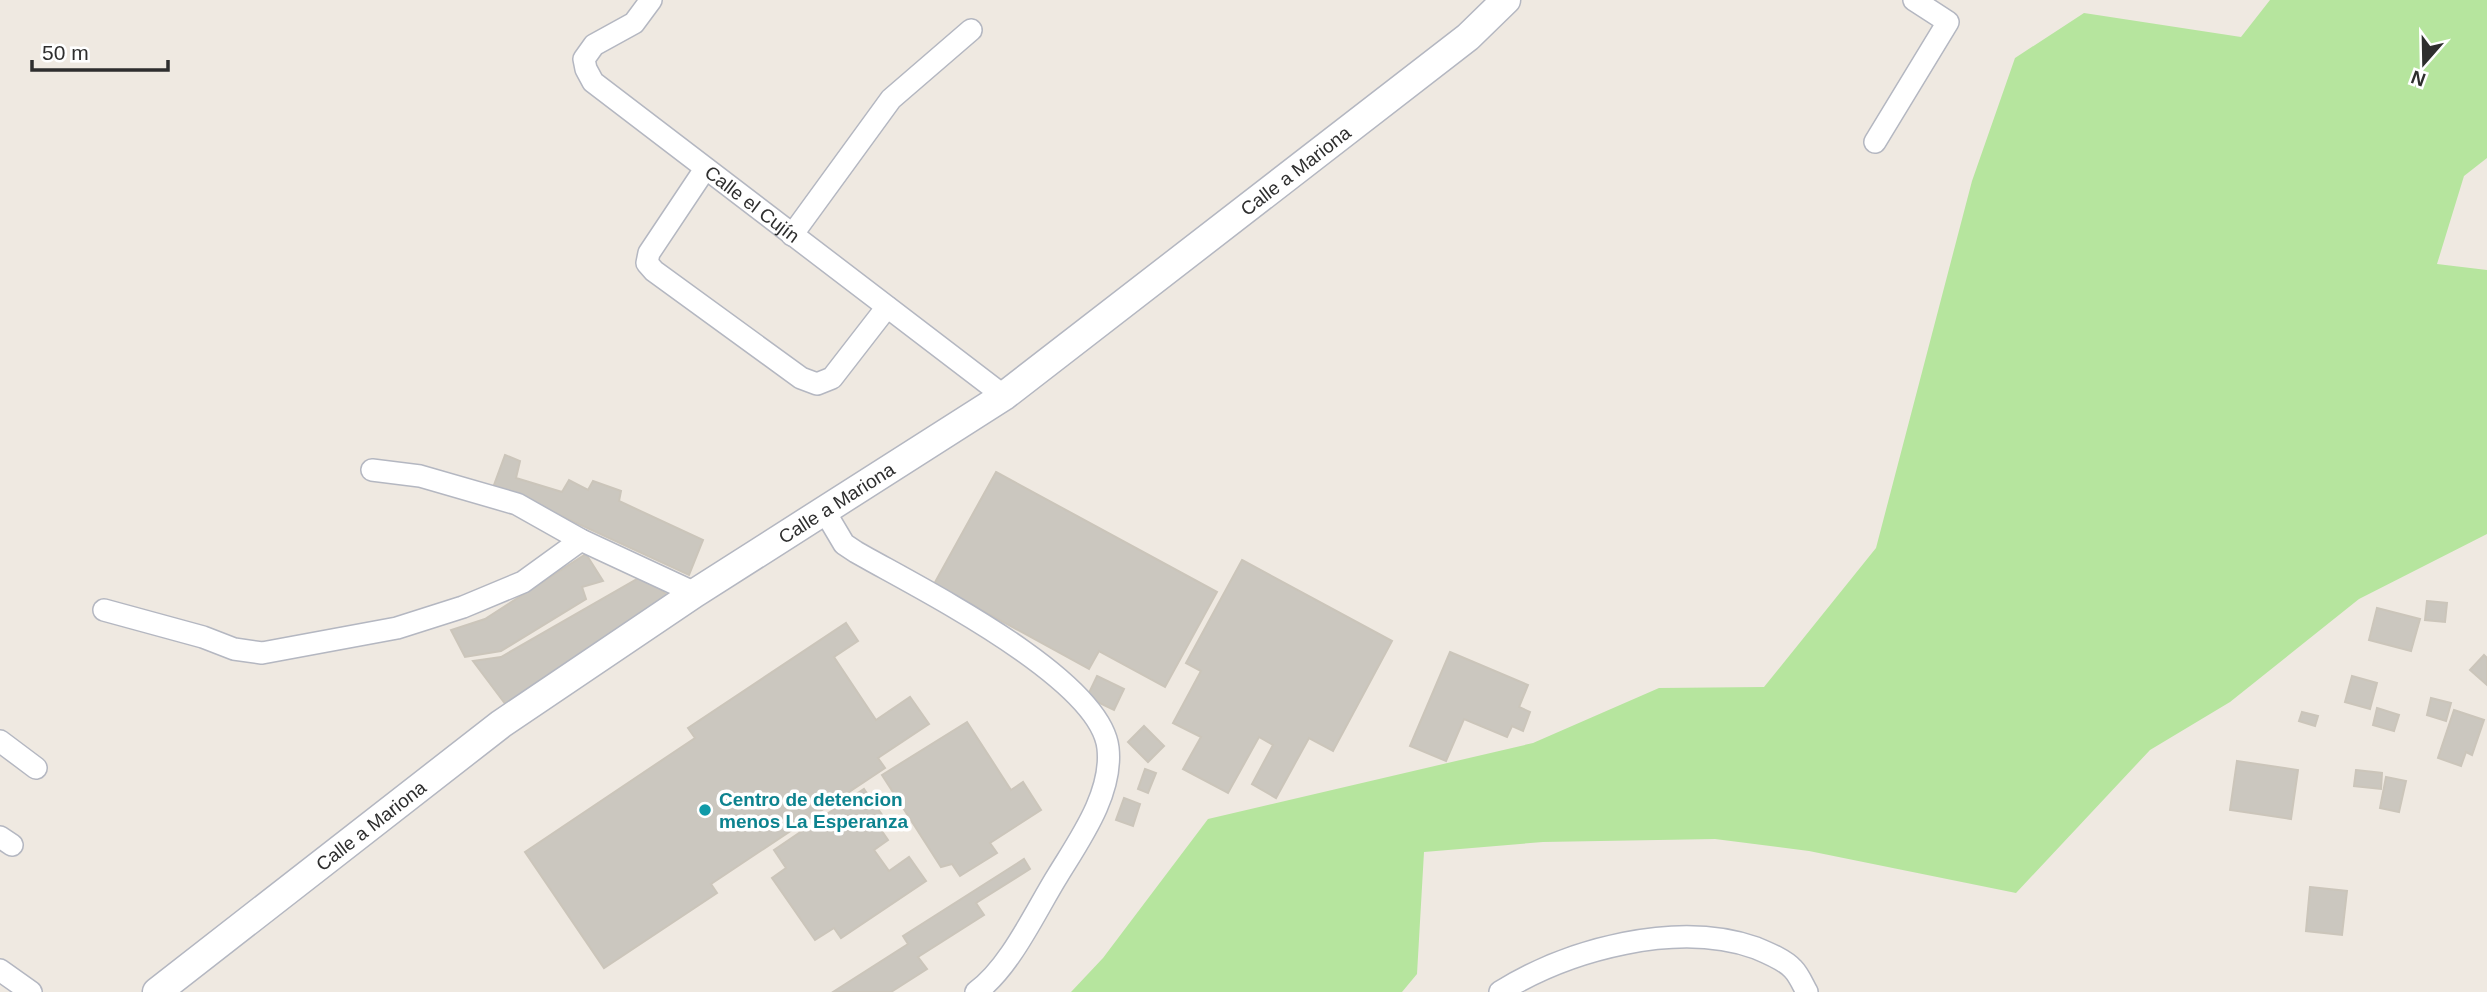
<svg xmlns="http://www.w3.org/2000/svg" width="2487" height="992" viewBox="0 0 2487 992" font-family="Arial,sans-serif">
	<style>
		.green { fill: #b6e59e }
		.building { fill: #cbc7bf; stroke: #cbc5ba; stroke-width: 2 }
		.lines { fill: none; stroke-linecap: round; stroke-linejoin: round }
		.street-casing { stroke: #b4b7c1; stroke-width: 24 }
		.secondary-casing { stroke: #b4b7c1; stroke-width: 31 }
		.street { stroke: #fff; stroke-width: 21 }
		.secondary { stroke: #fff; stroke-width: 28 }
		.culture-dot { fill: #0f9aa8; stroke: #fff; stroke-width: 2.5 }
		.labels { text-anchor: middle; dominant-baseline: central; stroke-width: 7; stroke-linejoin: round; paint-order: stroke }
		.street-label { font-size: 19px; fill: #2e2e2e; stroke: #fff }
		.culture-label { font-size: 19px; font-weight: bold; fill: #0d838f; stroke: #fff; text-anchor: start }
	</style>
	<rect width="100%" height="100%" fill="#efe9e1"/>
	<path class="green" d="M2270,0h217v158l-23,18 -27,88 50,6v264l-128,65 -129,103 -80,48 -134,143 -207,-42 -94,-12 -172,3 -119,10 -7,122 -15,18h-331l32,-34 105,-139 325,-76 126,-55 105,-1 112,-139 96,-367 43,-123 69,-45 157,24z"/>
	<g class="building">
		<path d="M505,455l15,6 -4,17 46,14 7,-12 19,10 5,-9 28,10 -2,10 84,39 -14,35 -195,-90z"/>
		<path d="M996,472l221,120 -52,95 -66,-36 -10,18 -155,-85z"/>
		<path d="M586,554l17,27 -21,6 4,12 -85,52 -36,6 -14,-27 34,-11z"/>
		<path d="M1242,560l150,81 -59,110 -24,-13 -33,60 -24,-14 21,-39 -14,-8 -31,56 -45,-24 18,-32 -28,-14 28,-52 -15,-8z"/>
		<path d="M644,575l24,21 -162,109 -33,-44 28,-4z"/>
		<path d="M2427,601l20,2 -2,19 -20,-2z"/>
		<path d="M2377,608l43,11 -9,32 -42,-11z"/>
		<path d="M846,623l12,18 -24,16 42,63 34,-23 19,27 -51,34 7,10 -174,116 6,9 -113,75 -79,-116 170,-114 -7,-10z"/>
		<path d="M1450,652l78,33 -9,22 11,5 -7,19 -11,-5 -5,11 -43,-18 -18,42 -36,-15z"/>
		<path d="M2484,655l3,3v27l-17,-15z"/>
		<path d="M1097,676l27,13 -10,21 -27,-13z"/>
		<path d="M2352,676l25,7 -7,26 -25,-7z"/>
		<path d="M2431,698l20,5 -5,18 -19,-6z"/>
		<path d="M2377,708l22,7 -5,16 -21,-6z"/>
		<path d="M2454,710l30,10 -12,35 -6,-3 -5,14 -23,-8z"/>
		<path d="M2302,712l16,4 -3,10 -16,-5z"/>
		<path d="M967,722l44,68 12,-8 18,28 -51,33 7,10 -37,23 -8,-12 -11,3 -59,-92z"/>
		<path d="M1144,726l20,20 -16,16 -20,-20z"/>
		<path d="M2237,761l61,9 -7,49 -61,-9z"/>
		<path d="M1145,769l11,4 -8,20 -10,-4z"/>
		<path d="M2356,770l26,3 -1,16 -27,-3z"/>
		<path d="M2386,777l20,4 -7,31 -19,-4z"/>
		<path d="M864,789l21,30 -8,5 11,16 -14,10 15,21 20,-14 17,24 -85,57 -7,-10 -19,12 -43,-62 14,-10 -12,-18z"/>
		<path d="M1124,798l16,6 -7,22 -17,-6z"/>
		<path d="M1024,859l6,10 -54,34 8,12 -66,42 9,12 -36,23h-58l75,-48 -5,-8z"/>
		<path d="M2310,887l37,4 -5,44 -36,-4z"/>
	</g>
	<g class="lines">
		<defs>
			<g id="street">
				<path id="s1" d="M651,0l-17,23 -40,22 -10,14 2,10 7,13 411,314"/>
				<path d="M1875,142l73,-120 -34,-22"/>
				<path d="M705,169l-56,84 -2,10 7,8 147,107 16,6 15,-6 55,-71"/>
				<path d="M792,235l99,-136 80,-69"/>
				<path d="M372,470l48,6 97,28 64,36 114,53"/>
				<path d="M825,512l19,32 12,8c59,34 244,125 252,196 5,45 -28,91 -50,127 -22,35 -48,93 -82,117"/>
				<path d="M104,610l99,27 31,12 28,4 135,-25 66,-21 60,-25 58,-42"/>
				<path d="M0,741l36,27"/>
				<path d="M0,837l12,8"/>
				<path d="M0,970l31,22"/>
				<path d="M1500,992c69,-43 178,-72 256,-44 12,5 29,12 37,21 6,6 10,16 14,23"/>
			</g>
			<g id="secondary">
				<path id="s2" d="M157,992l344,-268 194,-131 309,-197 464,-359 38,-37"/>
			</g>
		</defs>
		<use href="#street" class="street-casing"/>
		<use href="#secondary" class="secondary-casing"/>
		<use href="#street" class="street"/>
		<use href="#secondary" class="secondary"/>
	</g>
	<circle class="culture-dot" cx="705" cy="810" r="7"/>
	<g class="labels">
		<g class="street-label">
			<text stroke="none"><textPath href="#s2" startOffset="1405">Calle a Mariona</textPath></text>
			<text stroke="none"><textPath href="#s1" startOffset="317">Calle el Cujín</textPath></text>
			<text stroke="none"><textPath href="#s2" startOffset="838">Calle a Mariona</textPath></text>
			<text stroke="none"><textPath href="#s2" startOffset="271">Calle a Mariona</textPath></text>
		</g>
		<g class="culture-label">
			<text x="719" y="799">Centro de detencion<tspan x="719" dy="22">menos La Esperanza</tspan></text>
		</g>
	</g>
	<g transform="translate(2424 63) rotate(200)" stroke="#ffffff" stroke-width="5" paint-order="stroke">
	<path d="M0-5L12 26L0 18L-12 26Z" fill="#2e2e2e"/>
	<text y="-10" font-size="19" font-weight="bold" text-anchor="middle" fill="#2e2e2e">N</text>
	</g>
	<path d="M32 60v10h136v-10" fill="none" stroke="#2e2e2e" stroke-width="3.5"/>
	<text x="42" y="60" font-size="21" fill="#2e2e2e" stroke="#ffffff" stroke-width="5" paint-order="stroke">50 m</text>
</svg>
